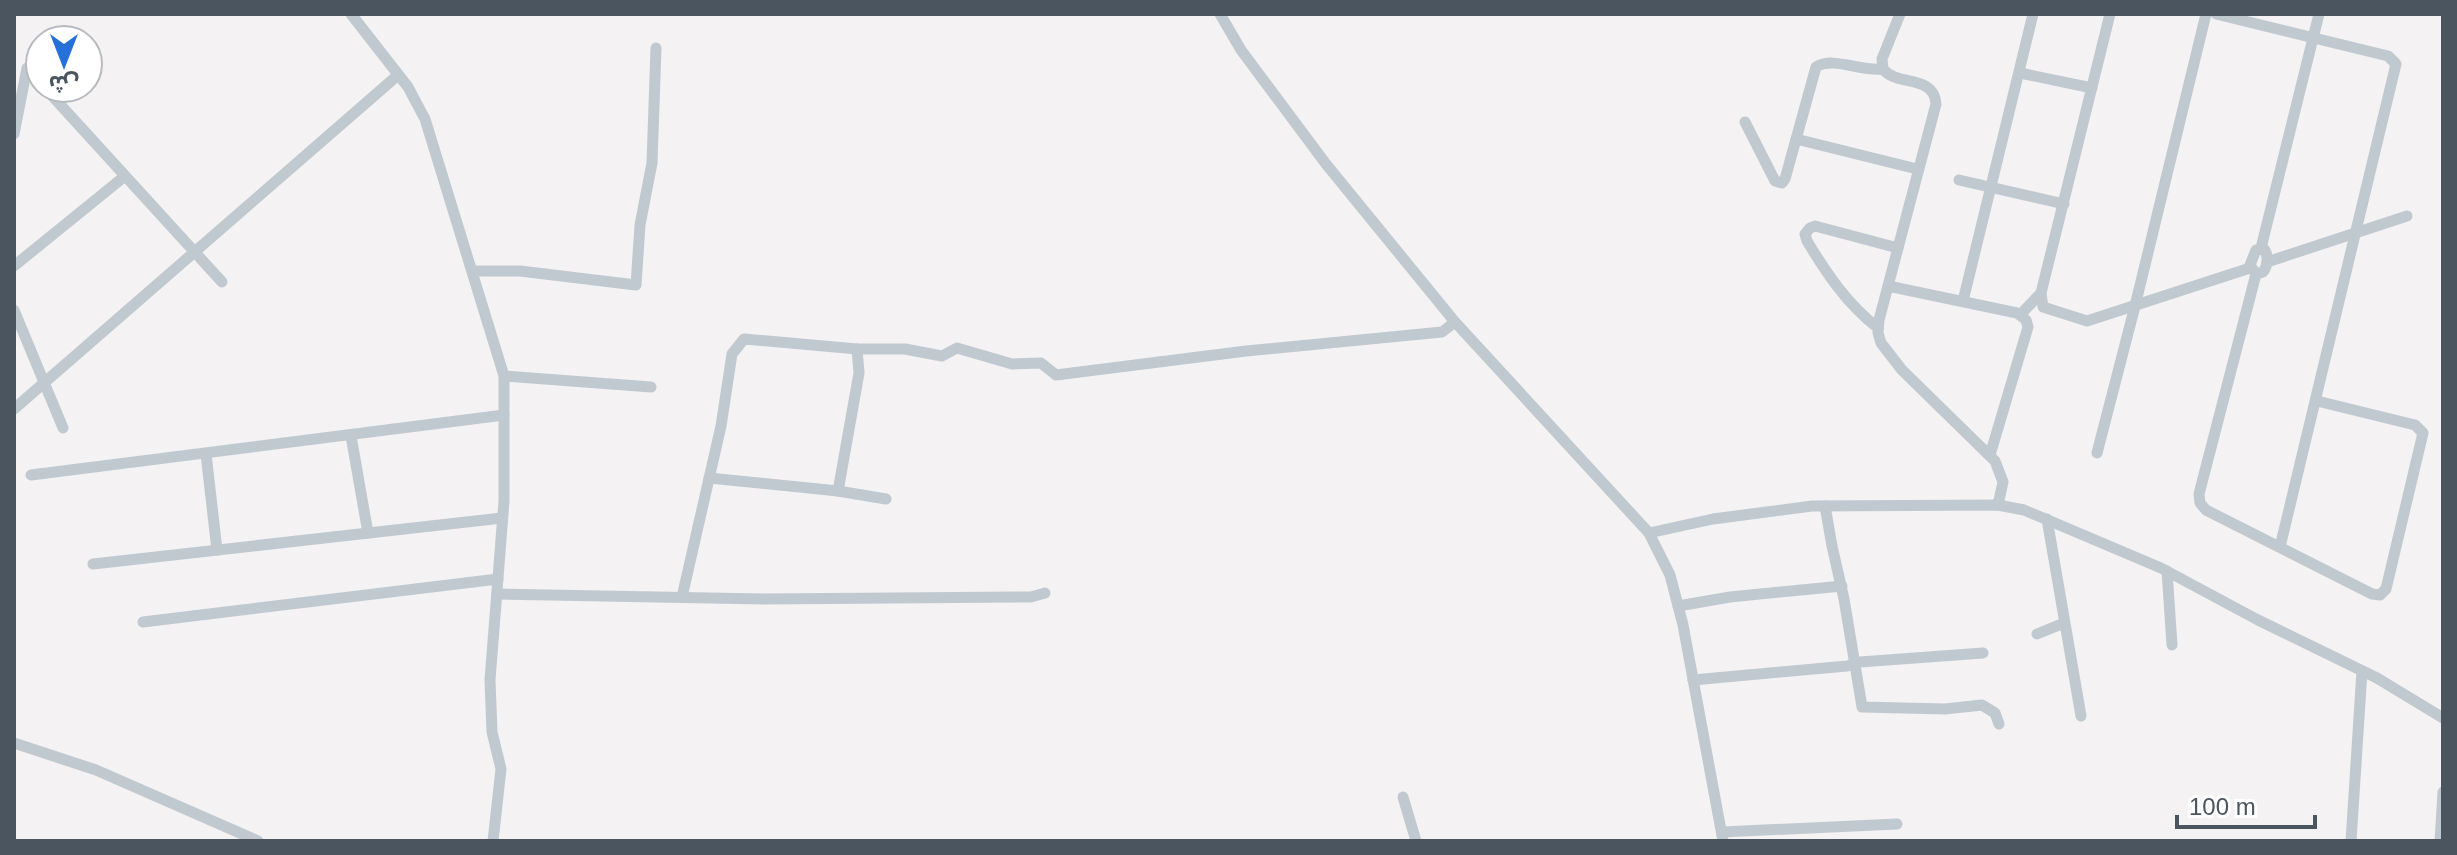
<svg xmlns="http://www.w3.org/2000/svg" width="2457" height="855" viewBox="0 0 2457 855" font-family="Arial,'Noto Sans Arabic',sans-serif">
	<style>
		.lines { fill: none; stroke-linecap: round; stroke-linejoin: round }
		.minor { stroke: #c1c9d0; stroke-width: 11 }
	</style>
	<rect width="100%" height="100%" fill="#f4f2f2"/>
	<g class="lines">
		<g class="minor">
			<path d="M351,14l57,73 17,32 79,257v125l-14,179 2,52 9,37 -8,72"/>
			<path d="M1220,14l21,36 85,114 129,158 194,211 21,42 13,50 40,216"/>
			<path d="M1900,14l-18,45 1,10c14,18 51,5 53,35l-57,216 -1,13 3,10 21,27 93,91 8,21 -5,23"/>
			<path d="M2216,14l172,42 8,8 -116,483"/>
			<path d="M2020,73l72,15"/>
			<path d="M45,88l177,194"/>
			<path d="M1745,122l30,59 7,2 3,-4 31,-112c17,-11 45,5 67,2"/>
			<path d="M14,134l13,-66"/>
			<path d="M1796,139l121,30"/>
			<path d="M1959,180l105,24"/>
			<path d="M2261,248l58,-234"/>
			<path d="M2267,262l140,-46"/>
			<path d="M14,266l111,-90"/>
			<path d="M472,271h48l116,14 4,-60 12,-62 4,-115"/>
			<path d="M2256,274l7,-2c5,-6 6,-18 0,-24l-7,2 -6,15 6,9 -57,220 1,9 6,7 166,84 8,1 6,-6 37,-156 -8,-8 -98,-24"/>
			<path d="M1888,286l129,27 9,7 2,7 -38,128"/>
			<path d="M2041,293l69,-279"/>
			<path d="M1963,301l70,-287"/>
			<path d="M14,310l49,118"/>
			<path d="M2021,314l20,-21 2,14 44,14 163,-53"/>
			<path d="M1878,328c-31,-24 -51,-54 -71,-87l-2,-7 5,-6 5,-2 83,22"/>
			<path d="M504,376l147,11"/>
			<path d="M14,409l384,-334"/>
			<path d="M351,436l17,97"/>
			<path d="M2097,453l38,-147 71,-292"/>
			<path d="M206,454l11,96"/>
			<path d="M31,475l473,-60"/>
			<path d="M709,478l129,13 48,8"/>
			<path d="M838,491l21,-118 -2,-24"/>
			<path d="M1825,506l7,40 12,53 18,108 83,2 37,-4 13,8 4,11"/>
			<path d="M2047,519l34,197"/>
			<path d="M1649,533l64,-14 99,-13 186,-1 26,5 137,58 97,52 119,58 66,40"/>
			<path d="M93,564l409,-46"/>
			<path d="M2167,571l5,74"/>
			<path d="M497,594l268,5 266,-2 14,-4"/>
			<path d="M682,597l39,-171 11,-72 12,-15 113,10h48l37,7 15,-8 55,16 29,-1 15,12 190,-24 196,-19 13,-10"/>
			<path d="M1678,606l52,-9 112,-11"/>
			<path d="M143,622l355,-43"/>
			<path d="M2037,634l27,-11"/>
			<path d="M1693,680l154,-14 13,-4 123,-9"/>
			<path d="M14,743l82,27 162,71"/>
			<path d="M1403,797l13,44"/>
			<path d="M1722,832l175,-8"/>
			<path d="M2351,841l11,-170"/>
			<path d="M2440,841l3,-49"/>
		</g>
	</g>
	<rect width="2457" height="855" fill="none" stroke="#4b555f" stroke-width="32"/>
	<g transform="translate(64 64) rotate(180)"><circle r="38" fill="#ffffff" stroke="#b7bbbf" stroke-width="2"/>
	<path d="M0-6L14 30L0 20L-14 30Z" fill="#2670da"/>
	<text y="-12" font-size="22" font-weight="bold" text-anchor="middle" fill="#4b555f">ش</text>
	</g>
	<path d="M2177 815v12h138v-12" fill="none" stroke="#4b555f" stroke-width="4"/>
	<text x="2189" y="815" font-size="24" fill="#4b555f" stroke="#ffffff" stroke-width="6" paint-order="stroke">100 m</text>
</svg>
